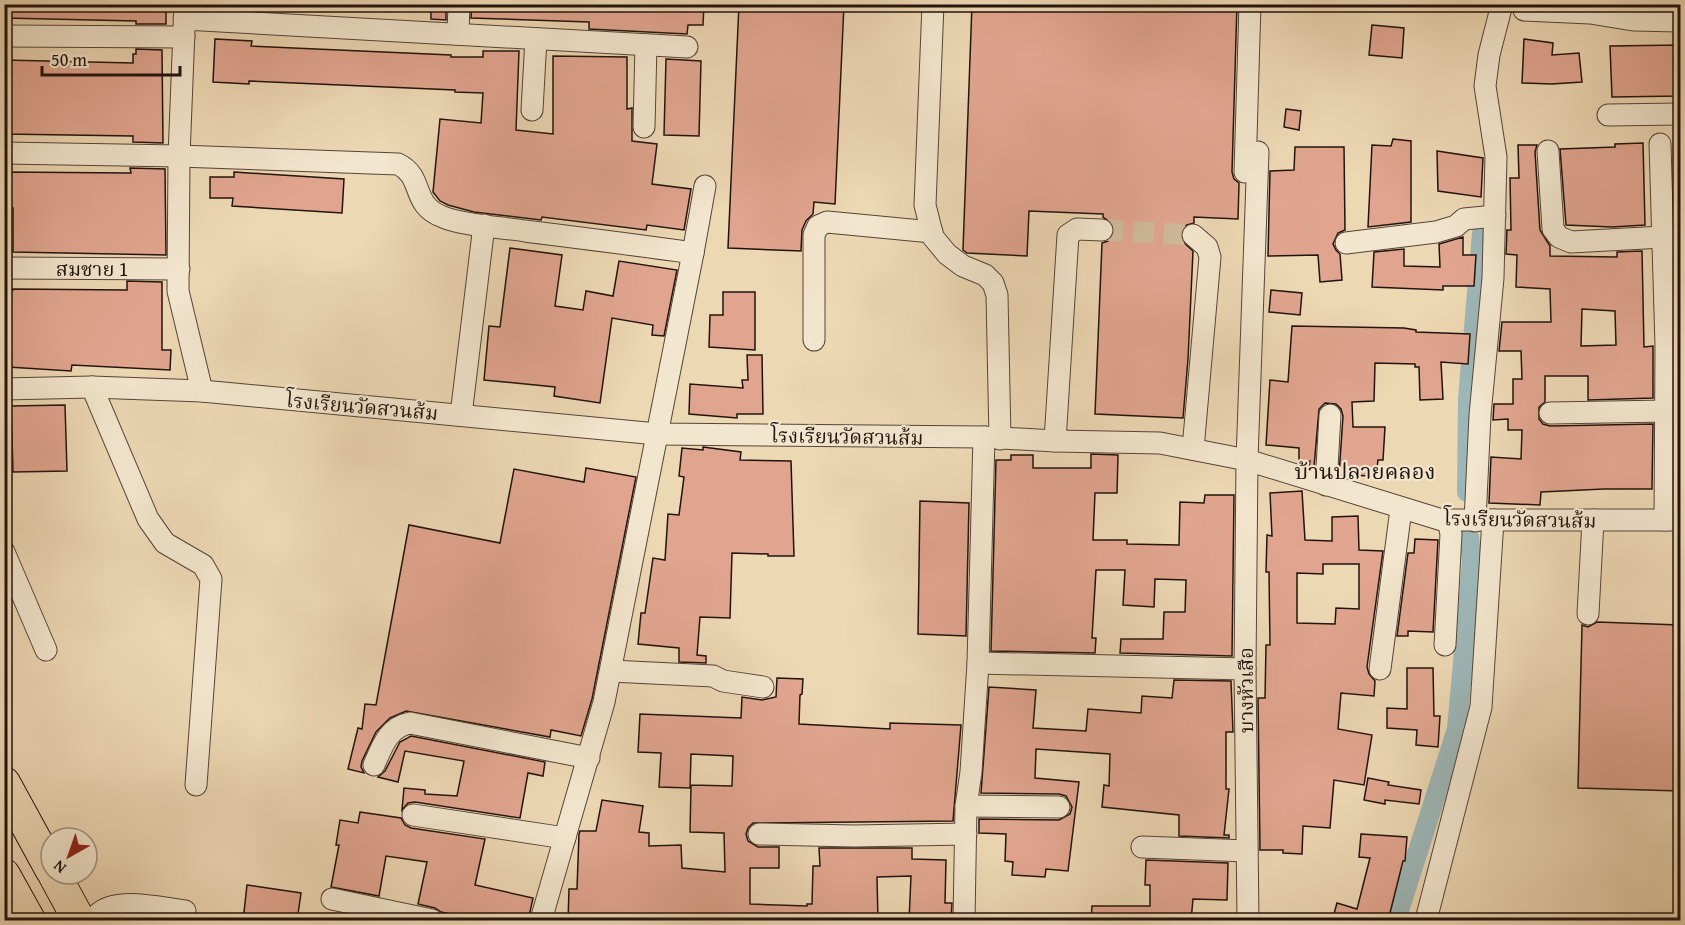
<svg xmlns="http://www.w3.org/2000/svg" width="1685" height="925" viewBox="0 0 1685 925" font-family="'Gentium Book Plus','Noto Serif Thai',serif">
	<style>
		.lines { fill: none; stroke-linecap: round; stroke-linejoin: round }
		.canal { stroke: #9db7b8; stroke-width: 20 }
		.building { fill: #e1a58f; stroke: #22130e; stroke-width: 1.5; fill-rule: evenodd }
		.minor-tunnel { stroke: #cfba9b; stroke-width: 21; stroke-dasharray: 21 10; stroke-linecap: butt }
		.minor-casing { stroke: #554438; stroke-width: 23 }
		.highway-casing { stroke: #22130e; stroke-width: 34 }
		.minor { stroke: #f3e6ce; stroke-width: 21 }
		.highway { stroke: #edd8b4; stroke-width: 32 }
		.labels { text-anchor: middle; dominant-baseline: central; stroke-width: 4.5; stroke-linejoin: round; paint-order: stroke }
		.street-label { font-size: 20px; fill: #22130e; stroke: #f3e6ce }
		.quarter-label { font-size: 22px; fill: #22130e; stroke: #f3e6ce }
	</style>
	<rect width="100%" height="100%" fill="#edd8b4"/>
	<filter id="stains"><feTurbulence type="fractalNoise" baseFrequency=".00333" numOctaves="4"/><feColorMatrix values="0 0 0 0 .2 0 0 0 0 .09 0 0 0 0 .02 0 0 0 .5 -.17"/></filter>
	<radialGradient id="worn" r=".72"><stop offset=".6" stop-color="#630" stop-opacity="0"/><stop offset="1" stop-color="#630" stop-opacity=".3"/></radialGradient>
	<g class="lines">
		<g class="canal">
			<path d="M1467,492l1,-93 14,-166"/>
			<path d="M1396,920l61,-191 15,-167 -3,-25"/>
		</g>
	</g>
	<g class="building">
		<path d="M4,4h162v20h-30v-3l-132,-3z"/>
		<path d="M431,4h15v16l-15,-1z"/>
		<path d="M472,4h232l-1,21h-15l-1,9 -98,-5v-7l-118,-4z"/>
		<path d="M739,4h105l-9,200 -21,-2 -1,12 -7,7 -4,9 -1,21 -73,-3z"/>
		<path d="M972,4h265l-5,168 2,7 5,4 -1,36 -44,-2v6l-10,3 -3,6v8l12,11 -5,108 -5,59 -88,-4 7,-171 6,-2 7,-10 -2,-7 -10,-7v-3l-74,-3 -2,45 -60,-3 -4,-3z"/>
		<path d="M1372,25l32,3 -2,30 -33,-3z"/>
		<path d="M215,39l37,2 -1,5 200,9v2h32v-6h36l-3,79 37,4v-78l74,1v52l5,-1v33l25,3 -5,40 39,5 -7,41 -37,-5 -1,5 -104,-13 -1,3 -67,-8 -26,-7 -8,-4 -7,-9 7,-73 41,4 2,-30 -28,-1v-2l-206,-9v3l-36,-2z"/>
		<path d="M1524,39l29,4 -1,12 27,-2 3,29 -30,2 -30,-1z"/>
		<path d="M1680,45v51l-68,1 -2,-51z"/>
		<path d="M136,49l26,1 1,93 -30,-1v-6l-129,-2v-74l129,3v-9h3z"/>
		<path d="M666,59l35,2 -2,75 -35,-1z"/>
		<path d="M1286,109l15,2 -2,19 -15,-3z"/>
		<path d="M1393,139l18,2v81l-43,5 4,-82 19,1z"/>
		<path d="M1643,143l2,82 -33,2 -46,-2 -6,-76 55,-2v-3z"/>
		<path d="M1518,145h19l-2,7 5,78 10,16v10l67,1v-5l25,-1 2,96 9,-1v52l-65,2v-24h-43v26l-6,5v12l4,5 7,2 103,-2 -1,65h-48l-63,3 -1,13 -51,-2 2,-46 30,2 1,-29h-14v-11l-15,1 1,-16h19v-25h9l-1,-28h-22l3,-29h49l-1,-33 -34,-2 1,-32 -11,-1 1,-24h4l-1,-52h9zM1582,309l33,2 1,34 -35,1z"/>
		<path d="M1295,147h49l1,83 -7,3 -5,11 3,6 4,4 2,26 -22,2 -2,-27 -50,1 2,-85 24,-1z"/>
		<path d="M1437,151l46,7 -2,39 -43,-6z"/>
		<path d="M130,168l35,1 1,86 -153,-3v-44h-9v-36l127,1z"/>
		<path d="M234,172l110,7 -2,34 -110,-7 1,-8h-23v-21h24z"/>
		<path d="M1463,237v18h13l-2,31h-31v4l-71,-3 2,-35 30,-3v17l36,1 -1,-23z"/>
		<path d="M510,248l52,7 -7,51 28,4 3,-19 27,5 6,-35 58,9 -13,66 -12,-1 1,-10 -41,-7 -12,85 -46,-7 1,-9 -71,-7 5,-54 11,1z"/>
		<path d="M127,281l35,1v68h9l-1,20 -98,-5 -1,6 -63,-4 -1,-2h-3v-74l9,-1v-1l114,1z"/>
		<path d="M1271,290l31,3 -2,22 -31,-3z"/>
		<path d="M723,292h32v58l-46,-3 1,-32h13z"/>
		<path d="M1292,326l112,2 12,2v2l54,2 -2,30 -27,-2 2,37 -23,1 -1,-33h-4v-3l-40,-1 -1,38 -22,1 1,25h32l-2,33h-5l-2,16 -37,-1 4,-59 -2,-7 -5,-5 -11,-1 -6,6 -5,58 -5,-1 1,-5h-11v-13l-33,-3 4,-65 18,2z"/>
		<path d="M747,355h15l1,59h-26v4l-48,-4 1,-30 53,4 -1,-8h6z"/>
		<path d="M65,405l2,66 -54,1 -2,-66z"/>
		<path d="M703,447l38,5 -1,8 51,1 3,95h-26v-2l-36,-1 -2,65 -30,-1 -3,38 9,1v7l-27,-1v-14l-41,-4 3,-31h4l8,-55 12,2 3,-46 11,1 5,-38 -5,-1 3,-28 21,2z"/>
		<path d="M1091,454l27,1 -1,38h-22l-2,47h34v4l52,1 1,-43 24,1 1,-8h29l-2,161 -112,-3 1,-14h42l1,-27h21l1,-32 -31,-1 -1,28 -31,-2 2,-35h-29l-4,68h4l-1,15 -104,-2 5,-191h15v-5h22v13h58z"/>
		<path d="M586,468l50,9 -44,222 -11,37 -30,-6 -1,7 -144,-26 -16,7 -14,14 -14,29 -1,6 3,6 -16,-4 10,-41 4,1 3,-25 11,1 33,-180 91,18 14,-74 70,13z"/>
		<path d="M1302,491l3,49 27,1v-24l26,-1 1,34 24,1 -16,116 2,7 6,7 -1,15 -33,-3 -3,36 34,6 -8,50 -30,-5 -4,48 -27,-2 -1,28 -19,-1v-3h-23l-2,-152h7l1,-53h4l-1,-73h-3l1,-37 5,1 -2,-43zM1323,564h36v45l-23,-1 -1,16 -38,-1v-50l26,1z"/>
		<path d="M920,501l49,2 -3,133 -48,-2z"/>
		<path d="M1415,539l23,1 -5,92 -25,-1v5h-11l11,-83h6z"/>
		<path d="M1597,622l83,3v166l-102,-3 4,-163 6,2z"/>
		<path d="M1407,668h26l1,48h6l-2,31 -22,-2 1,-15 -30,-2v-20l20,1z"/>
		<path d="M777,678l26,1 -1,15 -2,1 -1,29 91,5v-6l71,2 -8,96 -200,2 -5,5 -2,6 2,7 10,6h21v21h-29v36l57,2v-2h5l1,-38h7l-1,-18h93v11l34,1 -1,43h7l-1,18h-42l2,-45 -34,1 1,44h-310l1,-32h8l2,-55 1,-3h16l6,-31 41,6 -4,26 10,1v13l32,-1 1,23 43,4 -1,-39 -34,-1 1,-47 41,1 1,-30 -42,-2 -1,34 -31,-1 2,-34 -23,-1 2,-38 101,4 1,-21 20,3 14,-3z"/>
		<path d="M1174,680l57,1 2,51h-7v57h3l-5,46h5v3l-50,-2v-21l-77,-8 2,-22 5,1 1,-32 -74,-5 -1,29 44,4 -11,89 -22,-2 -1,8 -33,-2 1,-13 -8,-1 1,-27 -27,-1v-14l80,1 11,-6 2,-7 -6,-11 -7,-2 -78,-1 8,-106 47,3 -3,38 53,3 2,-22 53,4 1,-17 30,2z"/>
		<path d="M411,736l134,26 -2,14 -15,-3 -8,45 -105,-16 -7,1 -6,7 2,-22 21,2v4l32,2 7,-35 -59,-10 -7,31 -20,-5 7,-6 15,-29z"/>
		<path d="M1368,778l21,4 -1,3 33,5 -2,14 -34,-4v4l-21,-4z"/>
		<path d="M360,812l41,6 4,7 6,3 74,11 -10,46 58,13 -5,23h-46l-41,-9 -6,-4 -17,-4 9,-42 -41,-6 -7,40 -48,-9 8,-42h-3l4,-25 18,3z"/>
		<path d="M1361,834l46,3 -2,24h-2l-15,60h-56l5,-18 20,6 13,-51 -11,-1z"/>
		<path d="M1146,860l82,3 -1,37 -34,-1 -2,22h-100l1,-15h58v-21h-5z"/>
		<path d="M247,885l54,8 -4,28h-54z"/>
	</g>
	<g class="lines">
		<path class="minor-tunnel" d="M1102,230l91,5"/>
		<defs>
			<g id="minor">
				<path d="M933,4l-8,201 8,32 14,17 16,12 22,9 8,8 4,12 3,144"/>
				<path d="M185,5l-6,151 -1,135 24,100"/>
				<path d="M1524,10l66,3 43,7 47,1"/>
				<path d="M184,19l503,28"/>
				<path d="M458,34l1,-30"/>
				<path d="M4,36l180,1"/>
				<path d="M532,110l4,-71"/>
				<path d="M1608,115l72,-1"/>
				<path d="M644,127l2,-82"/>
				<path d="M1660,144l6,202 -1,174"/>
				<path d="M1548,151l5,78 6,8 12,5 92,-5"/>
				<path d="M4,153l175,3 219,8c27,13 12,41 45,53 22,9 58,10 82,14 56,7 112,14 168,22l-89,449 -63,218"/>
				<path d="M1245,172l5,-168"/>
				<path d="M1346,243l90,-11 20,-6 8,-7 31,-3"/>
				<path d="M693,253l12,-67"/>
				<path d="M4,268l175,1"/>
				<path d="M814,340v-105l4,-9 9,-4 105,10"/>
				<path d="M92,387l56,132 17,24 38,22 8,14 -15,206"/>
				<path d="M4,389l88,-2 110,4 455,43 327,3 71,4 105,2 87,17 195,60h238"/>
				<path d="M1550,413l116,-2"/>
				<path d="M461,415l23,-190"/>
				<path d="M1055,441l13,-206 9,-6 25,1"/>
				<path d="M1193,449l17,-192 -3,-10 -14,-12"/>
				<path d="M1326,485l4,-70"/>
				<path d="M1475,521l5,-106 13,-137 3,-121 -11,-71 4,-31 13,-51"/>
				<path d="M4,552l42,98"/>
				<path d="M1588,614l5,-94"/>
				<path d="M1445,645l6,-111 -3,-14"/>
				<path d="M978,663l267,6"/>
				<path d="M1380,669l21,-160"/>
				<path d="M611,671l102,5 10,5 40,6"/>
				<path d="M374,765c8,-18 14,-38 36,-42l179,35"/>
				<path d="M966,806l93,1"/>
				<path d="M413,815l152,23"/>
				<path d="M759,834l95,2 112,-2"/>
				<path d="M1142,847l105,4"/>
				<path d="M332,899l100,21"/>
				<path d="M96,920l1,-5c18,-19 64,-7 88,-4"/>
				<path d="M964,920l2,-114 5,-34 7,-109 6,-226"/>
				<path d="M1248,920l-3,-251 2,-209 11,-308"/>
				<path d="M1426,920l55,-213 12,-187"/>
			</g>
			<g id="highway">
				<path d="M4,783l47,86"/>
				<path d="M54,874l25,46"/>
				<path d="M4,875l25,45"/>
			</g>
		</defs>
		<use href="#minor" class="minor-casing"/>
		<use href="#highway" class="highway-casing"/>
		<use href="#minor" class="minor"/>
		<use href="#highway" class="highway"/>
	</g>
	<g class="labels">
		<g class="street-label">
			<text x="92" y="268">สมชาย 1</text>
			<text transform="translate(362 406) rotate(5)">โรงเรียนวัดสวนส้ม</text>
			<text transform="translate(847 436) rotate(1)">โรงเรียนวัดสวนส้ม</text>
			<text transform="translate(1520 519) rotate(1)">โรงเรียนวัดสวนส้ม</text>
			<text transform="translate(1245 690) rotate(-90)">บางหัวเสือ</text>
		</g>
		<g class="quarter-label">
			<text x="1365" y="471">บ้านปลายคลอง</text>
		</g>
	</g>
	<rect width="1685" height="925" fill="none" stroke="#edd8b4" stroke-width="24"/>
	<rect x="6" y="6" width="1673" height="913" fill="none" stroke="#22130e" stroke-width="3"/>
	<rect x="12" y="12" width="1661" height="901" fill="none" stroke="#22130e" stroke-width="1.5"/>
	<g transform="translate(69 856) rotate(220)"><circle r="28" fill="#f3e6ce" stroke="#9f9281" stroke-width="1.5"/>
	<path d="M0-4.5L10 22L0 15L-10 22Z" fill="#8f2418"/>
	<text y="-9" font-size="16" font-weight="bold" text-anchor="middle" fill="#22130e">N</text>
	</g>
	<path d="M42 66v9h138v-9" fill="none" stroke="#22130e" stroke-width="3"/>
	<text x="51" y="66" font-size="18" fill="#22130e" stroke="#f3e6ce" stroke-width="4.5" paint-order="stroke">50 m</text>
	<rect width="100%" height="100%" filter="url(#stains)"/>
	<rect width="100%" height="100%" fill="url(#worn)"/>
</svg>
